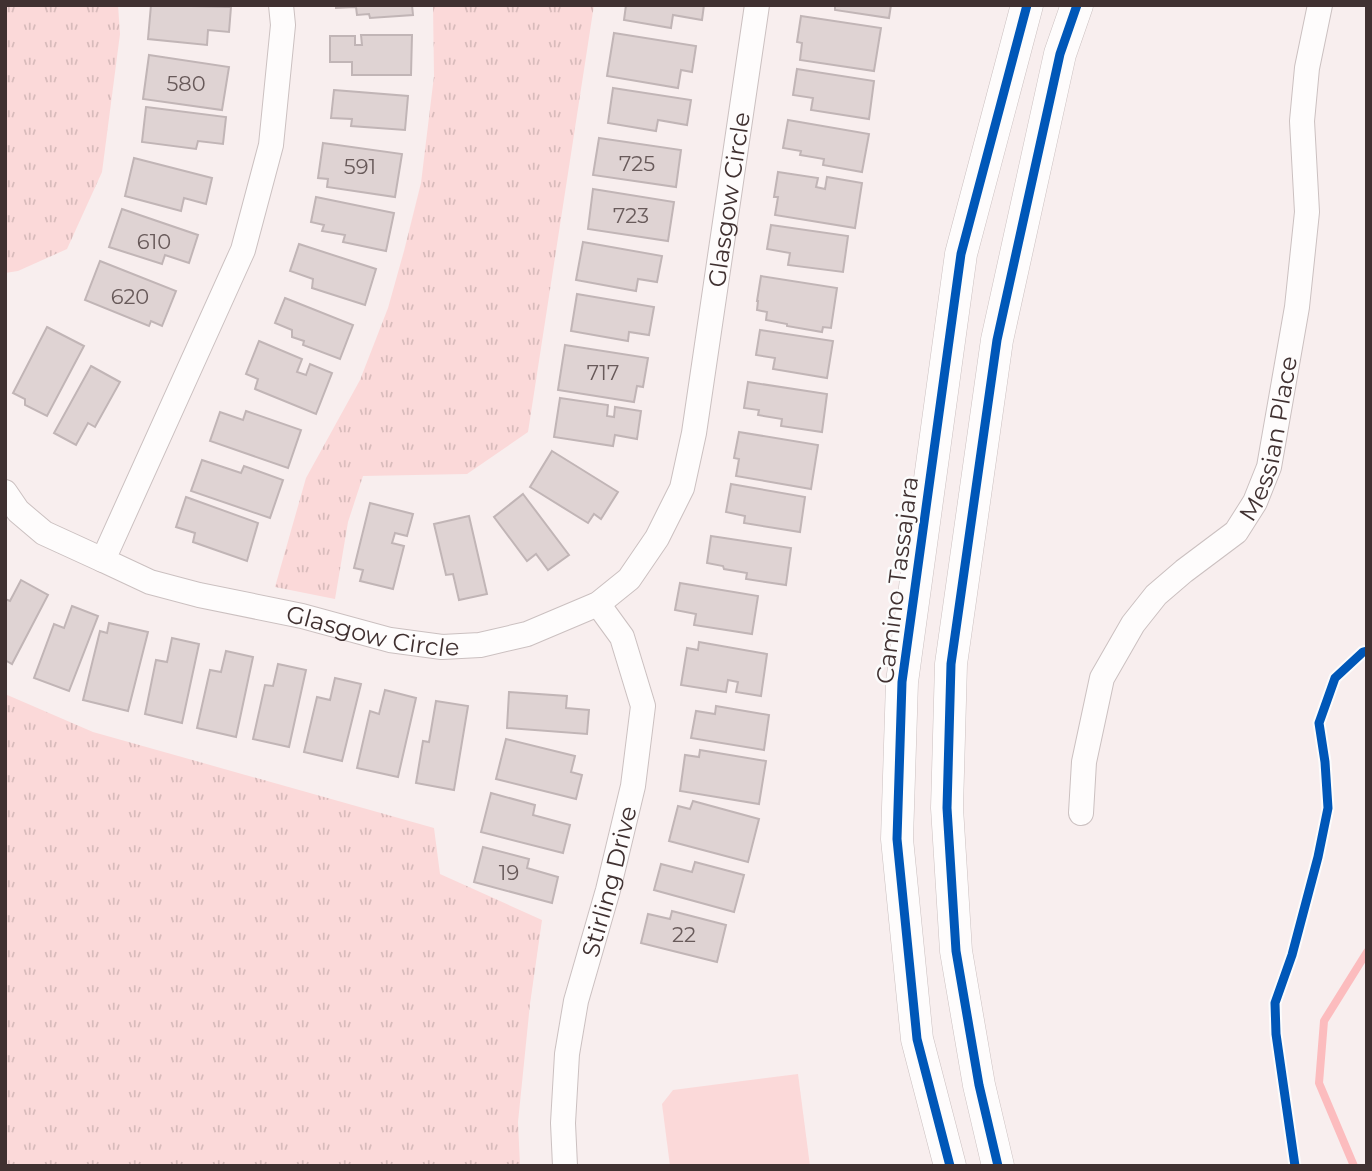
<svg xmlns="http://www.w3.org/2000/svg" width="1372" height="1171" viewBox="0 0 1372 1171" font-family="Montserrat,sans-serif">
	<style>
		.grass { fill: url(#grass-tufts) }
		.garden { fill: #fbd9d9 }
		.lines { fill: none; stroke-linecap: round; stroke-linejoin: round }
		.stream { stroke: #fcbcbe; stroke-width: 8 }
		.building { fill: #dfd3d3; stroke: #c1b5b6; stroke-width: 2 }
		.minor-casing { stroke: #cbc0c0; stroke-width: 26 }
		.major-casing { stroke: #cbc0c0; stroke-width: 33 }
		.minor { stroke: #fefcfc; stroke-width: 24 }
		.major { stroke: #fefcfc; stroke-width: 32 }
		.cycleway-casing { stroke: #fcfcfc; stroke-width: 13 }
		.cycleway { stroke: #0057b8; stroke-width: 9 }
		.labels { text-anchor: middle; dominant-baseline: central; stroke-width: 5; stroke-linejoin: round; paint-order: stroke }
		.number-label { font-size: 21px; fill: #685a5a }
		.street-label { font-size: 24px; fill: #403131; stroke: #fcfcfc }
	</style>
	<defs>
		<pattern id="grass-tufts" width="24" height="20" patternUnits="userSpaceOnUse" patternTransform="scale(1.75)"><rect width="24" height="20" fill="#fbd9d9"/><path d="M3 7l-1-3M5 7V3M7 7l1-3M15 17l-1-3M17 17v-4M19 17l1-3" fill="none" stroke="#d8bbbb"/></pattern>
	</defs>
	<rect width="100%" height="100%" fill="#f8eeee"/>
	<g class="grass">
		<path d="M5,5h113l2,29 -18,138 -35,77 -49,22 -13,2z"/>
		<path d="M433,5h161l-66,427 -61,42 -104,2 -15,46 -13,77 -60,-12 31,-109 54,-98 28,-72 16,-57 17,-68 13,-107z"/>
		<path d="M5,694l88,38 341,96 6,46 102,46 -12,84 -12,118 2,44h-515z"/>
	</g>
	<path class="garden" d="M798,1074l12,92h-140l-8,-62 11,-14z"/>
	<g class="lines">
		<path class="stream" d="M1354,1166l-35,-83 5,-62 43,-69"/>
	</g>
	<g class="building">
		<path d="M151,5l80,2 -2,25 -21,-2 -1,15 -59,-6z"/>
		<path d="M336,5h76l1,10 -43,3 -1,-4 -12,1 -1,-8 -20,1z"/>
		<path d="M626,5h78l-2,15 -29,-5 -2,13 -47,-8z"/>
		<path d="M835,5h56l-2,13 -54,-8z"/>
		<path d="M801,16l80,12 -7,43 -74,-11 2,-17 -5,-1z"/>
		<path d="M614,33l82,13 -4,26 -11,-2 -3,18 -71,-12z"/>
		<path d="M361,35h51l-1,40h-59v-13h-22v-26h25v9h7z"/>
		<path d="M149,55l80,12 -7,43 -79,-11z"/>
		<path d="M797,69l77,12 -5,38 -58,-9 2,-12 -20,-3z"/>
		<path d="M613,88l78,12 -4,25 -29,-5 -2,11 -48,-8z"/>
		<path d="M334,90l74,6 -3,34 -54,-4 1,-7 -21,-1z"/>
		<path d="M146,107l80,10 -3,27 -25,-3 -2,8 -54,-7z"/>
		<path d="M788,120l81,14 -7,38 -39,-7 1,-6 -24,-4 1,-4 -18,-3z"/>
		<path d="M599,138l82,12 -5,37 -83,-12z"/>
		<path d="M323,143l79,11 -7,43 -68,-10 1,-8 -10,-1z"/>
		<path d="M134,158l78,20 -6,26 -22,-6 -3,13 -56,-15z"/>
		<path d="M778,172l40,6 -2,9 9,2 2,-12 35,6 -7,45 -80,-13 3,-18h-4z"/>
		<path d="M593,189l81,13 -6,39 -80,-12z"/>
		<path d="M316,197l78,16 -8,38 -43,-9 2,-7 -23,-4 2,-6 -13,-3z"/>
		<path d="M122,209l76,26 -9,28 -24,-8 -3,9 -53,-17z"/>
		<path d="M771,225l77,11 -5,36 -55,-7 2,-12 -23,-4z"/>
		<path d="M583,242l79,14 -5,26 -19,-3 -2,12 -60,-11z"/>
		<path d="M299,244l77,25 -11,36 -53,-17 1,-9 -23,-8z"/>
		<path d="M100,261l76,30 -14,35 -11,-5 -2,5 -64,-26z"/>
		<path d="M761,276l76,12 -6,40 -8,-1 -1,5 -35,-6v-2l-21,-4 1,-8 -10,-2 1,-9h-1z"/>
		<path d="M577,294l77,13 -5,28 -20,-3 -1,9 -57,-10z"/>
		<path d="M285,298l68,27 -13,34 -37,-14 1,-4 -12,-4v-7l-17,-7z"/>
		<path d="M47,327l37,19 -37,70 -22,-11v-6l-12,-6z"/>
		<path d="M760,330l73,11 -6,37 -54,-9 2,-11 -19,-3z"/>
		<path d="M259,341l43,18 -5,13 9,3 4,-11 22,9 -16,41 -61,-25 3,-10 -12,-5z"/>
		<path d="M565,345l83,13 -5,29 -6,-1 -3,16 -76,-12z"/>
		<path d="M91,366l29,16 -25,45 -7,-4 -12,22 -22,-12z"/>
		<path d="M748,382l79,12 -5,38 -41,-6 1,-7 -24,-4 1,-5 -15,-2z"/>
		<path d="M560,398l48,7 -1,11 7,1 1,-10 26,4 -4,28 -22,-4 -2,11 -59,-9z"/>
		<path d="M246,411l55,19 -13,38 -78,-27 10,-29 23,8z"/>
		<path d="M739,432l79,13 -7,44 -75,-13 3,-17 -5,-1z"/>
		<path d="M552,451l66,41 -17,27 -7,-5 -6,9 -58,-36z"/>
		<path d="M202,460l39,13 3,-7 39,14 -13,38 -79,-27z"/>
		<path d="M731,484l74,13 -5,35 -56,-9 1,-7 -19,-4z"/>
		<path d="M523,494l46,61 -21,15 -12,-16 -9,7 -33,-44z"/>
		<path d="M186,497l72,26 -11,38 -54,-19 2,-9 -19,-6z"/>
		<path d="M370,503l43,11 -6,22 -12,-3 -3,10 12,3 -11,43 -33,-8 3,-11 -9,-2z"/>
		<path d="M469,516l18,78 -28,6 -6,-26 -7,1 -12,-51z"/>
		<path d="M711,536l80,12 -5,37 -40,-6 1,-6 -23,-4 -1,-3 -16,-3z"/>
		<path d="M21,580l27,15 -36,69 -7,-4v-61l5,2z"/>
		<path d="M680,583l78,13 -6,38 -58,-9 2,-11 -21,-4z"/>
		<path d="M72,606l26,10 -29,75 -35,-13 20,-54 10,4z"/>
		<path d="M109,623l39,9 -20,79 -45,-11 17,-69 7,2z"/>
		<path d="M172,638l27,6 -17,79 -37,-9 11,-54 11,2z"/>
		<path d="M699,642l68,12 -6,42 -25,-4 2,-10 -10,-2 -2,12 -45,-7 6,-37 11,2z"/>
		<path d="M226,651l27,6 -17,80 -39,-9 13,-58 11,2z"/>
		<path d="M278,664l28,6 -17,77 -36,-8 12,-54 8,1z"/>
		<path d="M335,678l26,6 -19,77 -38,-9 13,-55 13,3z"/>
		<path d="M385,690l31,8 -18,79 -41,-9 13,-57 9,3z"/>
		<path d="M509,692l58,4 -1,12 23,2 -2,24 -80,-6z"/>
		<path d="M436,701l32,5 -14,84 -38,-7 7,-42 6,1z"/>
		<path d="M716,706l53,9 -5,35 -73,-12 5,-27 19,3z"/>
		<path d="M506,739l69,17 -4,16 11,3 -6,24 -80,-20z"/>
		<path d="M700,750l66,11 -7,43 -79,-13 5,-36 14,2z"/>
		<path d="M491,793l44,12 -2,10 37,10 -7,28 -82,-21z"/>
		<path d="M693,801l66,18 -11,43 -79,-21 9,-35 12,3z"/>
		<path d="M483,847l46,12 -2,9 31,9 -6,26 -78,-21z"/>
		<path d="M695,862l49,13 -10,37 -80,-22 7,-26 31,8z"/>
		<path d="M672,911l54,14 -9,37 -76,-19 7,-29 22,5z"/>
	</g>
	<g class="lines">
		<defs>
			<g id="minor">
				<path id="s1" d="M281,5l2,20 -12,120 -28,105 -140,310 47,22 49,13 103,21 88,24 52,7 38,-2 47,-11 71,-30 31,-25 28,-41 25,-50 12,-55 63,-428"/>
				<path d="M5,492l13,19 26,22 59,27"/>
				<path id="s2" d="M1081,813l3,-51 18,-84 31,-54 23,-29 28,-24 52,-39 19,-30 14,-35 28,-160 10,-95 -5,-91 5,-53 13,-63"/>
				<path id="s3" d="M565,1166l-2,-43 4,-69 9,-53 32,-111 25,-104 10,-80 -21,-69 -24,-33"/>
			</g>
			<g id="major">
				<path d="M950,1166l-33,-127 -20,-200 5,-157 59,-428 66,-249"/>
				<path d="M998,1166l-19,-81 -23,-134 -9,-143 4,-144 46,-324 63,-286 17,-49"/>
			</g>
		</defs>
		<use href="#minor" class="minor-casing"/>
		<use href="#major" class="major-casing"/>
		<use href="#minor" class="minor"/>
		<use href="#major" class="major"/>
		<defs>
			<g id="cycleway">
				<path d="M950,1166l-33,-127 -20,-200 5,-157 59,-428 66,-249"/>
				<path d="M998,1166l-19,-81 -23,-134 -9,-143 4,-144 46,-324 63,-286 17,-49"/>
				<path d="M1295,1166l-19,-132 -1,-31 17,-48 26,-98 10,-49 -3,-46 -6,-39 16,-45 28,-26 4,-1"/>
			</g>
		</defs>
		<use href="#cycleway" class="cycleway-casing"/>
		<use href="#cycleway" class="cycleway"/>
	</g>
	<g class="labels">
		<g class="number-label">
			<text x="186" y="83">580</text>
			<text x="637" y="163">725</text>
			<text x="360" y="166">591</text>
			<text x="631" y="215">723</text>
			<text x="154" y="241">610</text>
			<text x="130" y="296">620</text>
			<text x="603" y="372">717</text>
			<text x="509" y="872">19</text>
			<text x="684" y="934">22</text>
		</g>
		<g class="street-label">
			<text stroke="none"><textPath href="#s1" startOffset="1542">Glasgow Circle</textPath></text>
			<text stroke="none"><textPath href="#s2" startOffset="439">Messian Place</textPath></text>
			<text transform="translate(897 580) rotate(-83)">Camino Tassajara</text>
			<text stroke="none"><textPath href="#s1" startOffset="870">Glasgow Circle</textPath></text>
			<text stroke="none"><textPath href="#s3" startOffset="290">Stirling Drive</textPath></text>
		</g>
	</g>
	<rect width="1372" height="1171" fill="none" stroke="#403131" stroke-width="14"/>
</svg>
